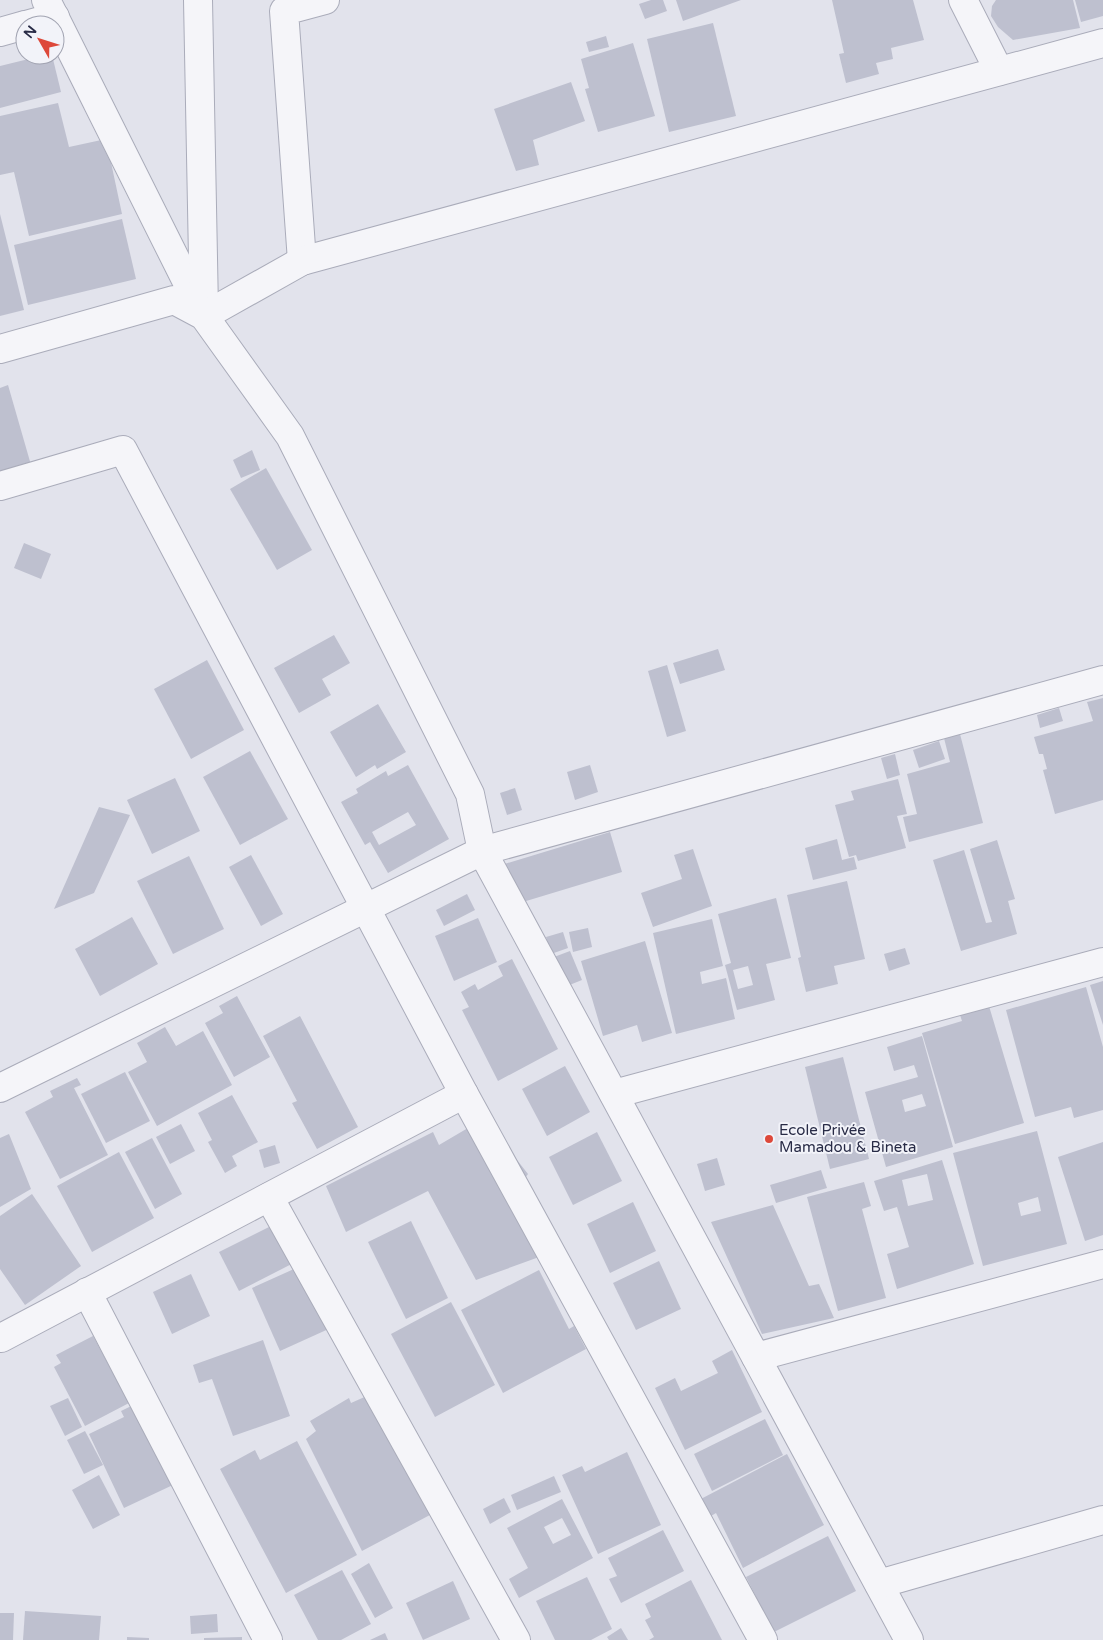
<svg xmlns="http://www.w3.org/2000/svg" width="1103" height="1640" viewBox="0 0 1103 1640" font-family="'Varela Round',sans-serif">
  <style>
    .building { fill: #bec0cf; fill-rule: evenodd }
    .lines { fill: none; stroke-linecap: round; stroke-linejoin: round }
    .minor-casing { stroke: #aaacba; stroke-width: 30 }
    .minor { stroke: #f5f5f9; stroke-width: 28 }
    .poi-dot { fill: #dd483a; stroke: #f2f3f9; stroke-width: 2 }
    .labels { text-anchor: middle; stroke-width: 4; stroke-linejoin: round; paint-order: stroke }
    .poi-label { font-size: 15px; fill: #282b46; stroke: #f2f3f9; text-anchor: start }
  </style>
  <rect width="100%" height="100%" fill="#e2e3ec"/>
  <g class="building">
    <path d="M 651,0 L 663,0 L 667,11 L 645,19 L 639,4 Z"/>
    <path d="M 676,0 L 741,0 L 683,21 Z"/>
    <path d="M 832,0 L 913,0 L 924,40 L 891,48 L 893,59 L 876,63 L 879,74 L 846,83 L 839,54 L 844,53 Z"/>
    <path d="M 996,0 L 1073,0 L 1080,28 L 1013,40 L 998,27 L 991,16 L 992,6 Z"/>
    <path d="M 1075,0 L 1103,0 L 1103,16 L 1081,22 Z"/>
    <path d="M 713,23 L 736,116 L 669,132 L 647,39 Z"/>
    <path d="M 606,36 L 609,47 L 589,52 L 586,42 Z"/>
    <path d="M 633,43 L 655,116 L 598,132 L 585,89 L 589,88 L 581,59 Z"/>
    <path d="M 45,55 L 52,55 L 61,92 L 0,108 L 0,66 Z"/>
    <path d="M 571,82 L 585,121 L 533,140 L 539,165 L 516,171 L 494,109 Z"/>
    <path d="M 58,103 L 69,147 L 106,139 L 122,214 L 29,236 L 14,172 L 0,175 L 0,116 Z"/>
    <path d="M 0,214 L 24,310 L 0,316 Z"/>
    <path d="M 122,219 L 136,279 L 28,305 L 14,245 Z"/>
    <path d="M 8,385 L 31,465 L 0,474 L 0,388 Z"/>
    <path d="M 252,450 L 260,470 L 241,478 L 233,460 Z"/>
    <path d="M 266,468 L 312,550 L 277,570 L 230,489 Z"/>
    <path d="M 24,543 L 51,554 L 41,579 L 14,568 Z"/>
    <path d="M 334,635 L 350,663 L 322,679 L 331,695 L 299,713 L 274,668 Z"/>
    <path d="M 718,649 L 725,670 L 680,684 L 673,663 Z"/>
    <path d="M 207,660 L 244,730 L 191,759 L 154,689 Z"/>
    <path d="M 667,665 L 686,731 L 667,737 L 648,671 Z"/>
    <path d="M 1103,698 L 1103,800 L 1055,814 L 1043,770 L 1047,769 L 1043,754 L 1039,754 L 1034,737 L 1093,721 L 1087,702 Z"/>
    <path d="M 378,704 L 406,752 L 377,769 L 375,765 L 356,777 L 330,732 Z"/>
    <path d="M 1059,708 L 1063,721 L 1040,728 L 1037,715 Z"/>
    <path d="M 960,734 L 983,823 L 909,842 L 903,817 L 917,814 L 907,774 L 950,762 L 944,738 Z"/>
    <path d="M 939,741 L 945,759 L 919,768 L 913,750 Z"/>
    <path d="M 250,751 L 288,819 L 240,845 L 203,777 Z"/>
    <path d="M 895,754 L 900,775 L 887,779 L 881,758 Z"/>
    <path d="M 408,765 L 449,839 L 388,873 L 370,842 L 365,845 L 341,802 L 358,793 L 356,789 L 386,771 L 388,776 ZM 408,812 L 416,825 L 379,845 L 372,832 Z"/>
    <path d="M 590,765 L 598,792 L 575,800 L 567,772 Z"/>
    <path d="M 175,778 L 200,831 L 152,854 L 127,800 Z"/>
    <path d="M 898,779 L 907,814 L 897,816 L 906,848 L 858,861 L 856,855 L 849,857 L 835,805 L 854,800 L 851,791 Z"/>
    <path d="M 515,788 L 522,810 L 507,815 L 500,793 Z"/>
    <path d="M 99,807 L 130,815 L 94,893 L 54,909 Z"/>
    <path d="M 610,832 L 622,872 L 513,905 L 501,865 Z"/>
    <path d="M 837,839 L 842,860 L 854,857 L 857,869 L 813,880 L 805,848 Z"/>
    <path d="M 997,840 L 1015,899 L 1008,901 L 1017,934 L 961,951 L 933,860 L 964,850 L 986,923 L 992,922 L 970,849 Z"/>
    <path d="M 693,849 L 712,906 L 653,927 L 641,893 L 682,879 L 674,855 Z"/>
    <path d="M 251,855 L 283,914 L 261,926 L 229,867 Z"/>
    <path d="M 189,856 L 224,929 L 173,954 L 137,881 Z"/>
    <path d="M 847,881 L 865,959 L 834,966 L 838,984 L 806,992 L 798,958 L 801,957 L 787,895 Z"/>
    <path d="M 467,894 L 475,910 L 444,926 L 436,910 Z"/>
    <path d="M 776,898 L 791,958 L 766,964 L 775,1000 L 737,1010 L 725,965 L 731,963 L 718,914 ZM 748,966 L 753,985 L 738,989 L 733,970 Z"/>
    <path d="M 132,917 L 158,964 L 100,996 L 75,949 Z"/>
    <path d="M 478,918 L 497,962 L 454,981 L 435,936 Z"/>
    <path d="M 712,919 L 723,966 L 700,972 L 702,984 L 726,978 L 735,1019 L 676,1034 L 653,933 Z"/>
    <path d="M 588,928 L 592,947 L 573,952 L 569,932 Z"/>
    <path d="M 563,932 L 568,948 L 551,954 L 546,937 Z"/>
    <path d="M 645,941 L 672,1033 L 642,1042 L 637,1025 L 603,1036 L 581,961 Z"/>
    <path d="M 905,948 L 910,964 L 889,971 L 884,954 Z"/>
    <path d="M 570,951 L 582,980 L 567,986 L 554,957 Z"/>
    <path d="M 512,959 L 558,1049 L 498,1081 L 462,1010 L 469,1007 L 461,992 L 475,984 L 478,990 L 503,976 L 498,966 Z"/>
    <path d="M 1103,981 L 1103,1025 L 1090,985 Z"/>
    <path d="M 1086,987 L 1103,1047 L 1103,1110 L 1074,1118 L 1071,1107 L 1035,1117 L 1006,1010 Z"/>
    <path d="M 237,996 L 270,1057 L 234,1077 L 205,1023 L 223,1013 L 219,1006 Z"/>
    <path d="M 989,1006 L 1024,1123 L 955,1144 L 922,1033 L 962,1021 L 960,1015 Z"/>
    <path d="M 300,1016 L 358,1127 L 317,1149 L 292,1103 L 297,1101 L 263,1036 Z"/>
    <path d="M 165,1027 L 176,1046 L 203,1031 L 232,1085 L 157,1126 L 128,1072 L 147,1062 L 137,1043 Z"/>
    <path d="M 922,1036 L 953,1147 L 886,1167 L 865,1092 L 918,1077 L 914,1065 L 894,1071 L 887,1047 ZM 922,1094 L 926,1106 L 905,1112 L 902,1100 Z"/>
    <path d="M 843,1057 L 869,1159 L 830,1169 L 805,1067 Z"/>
    <path d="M 565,1066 L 590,1112 L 547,1136 L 522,1089 Z"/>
    <path d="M 125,1072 L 150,1121 L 106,1143 L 81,1094 Z"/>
    <path d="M 77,1078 L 81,1085 L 74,1088 L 108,1155 L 60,1179 L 25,1112 L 53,1097 L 50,1091 Z"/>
    <path d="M 232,1095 L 258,1142 L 232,1156 L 237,1166 L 225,1173 L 208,1142 L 212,1140 L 198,1113 Z"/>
    <path d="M 181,1124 L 195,1151 L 170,1164 L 156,1137 Z"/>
    <path d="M 473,1125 L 510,1151 L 528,1174 L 520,1185 L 553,1252 L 476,1280 L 428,1191 L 346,1232 L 326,1186 L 433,1132 L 439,1145 Z"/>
    <path d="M 1037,1131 L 1067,1244 L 983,1266 L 953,1153 ZM 1038,1197 L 1041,1211 L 1021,1216 L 1018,1203 Z"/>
    <path d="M 597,1132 L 622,1181 L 573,1205 L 549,1157 Z"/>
    <path d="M 9,1134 L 31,1189 L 0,1207 L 0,1138 Z"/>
    <path d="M 152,1138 L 182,1194 L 155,1209 L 125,1152 Z"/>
    <path d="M 1103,1142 L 1103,1235 L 1085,1241 L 1058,1157 Z"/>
    <path d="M 275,1145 L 280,1163 L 264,1168 L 259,1150 Z"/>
    <path d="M 119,1152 L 154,1218 L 92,1252 L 57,1186 Z"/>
    <path d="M 717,1158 L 725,1185 L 705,1191 L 697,1164 Z"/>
    <path d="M 942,1160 L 974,1264 L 897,1289 L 887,1254 L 909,1247 L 897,1207 L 884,1211 L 874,1181 ZM 927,1174 L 933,1200 L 908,1206 L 902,1180 Z"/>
    <path d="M 821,1170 L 827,1188 L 776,1203 L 770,1185 Z"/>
    <path d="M 864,1182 L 871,1206 L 862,1209 L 886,1298 L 838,1311 L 807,1197 Z"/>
    <path d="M 32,1194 L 81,1266 L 25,1305 L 0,1269 L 0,1216 Z"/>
    <path d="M 633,1202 L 656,1251 L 610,1273 L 587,1224 Z"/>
    <path d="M 773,1205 L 809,1286 L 819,1284 L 834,1318 L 762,1334 L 711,1222 Z"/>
    <path d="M 295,1214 L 315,1252 L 239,1291 L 219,1252 Z"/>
    <path d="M 411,1221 L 448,1298 L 406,1319 L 368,1242 Z"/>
    <path d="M 316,1259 L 344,1322 L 280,1351 L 252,1288 Z"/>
    <path d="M 659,1261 L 681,1309 L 636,1330 L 613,1283 Z"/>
    <path d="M 539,1270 L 569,1329 L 574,1326 L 586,1349 L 503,1393 L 461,1310 Z"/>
    <path d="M 191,1274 L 210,1316 L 172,1334 L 153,1292 Z"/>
    <path d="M 451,1302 L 495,1385 L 435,1417 L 391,1334 Z"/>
    <path d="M 93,1336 L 129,1403 L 85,1426 L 54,1367 L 61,1363 L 56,1355 Z"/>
    <path d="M 263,1340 L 290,1416 L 233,1436 L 212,1379 L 199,1383 L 193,1365 Z"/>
    <path d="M 732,1350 L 762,1412 L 685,1450 L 655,1388 L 675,1378 L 681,1391 L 718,1373 L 712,1361 Z"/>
    <path d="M 378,1391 L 445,1507 L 362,1551 L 306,1439 L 316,1431 L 310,1421 L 349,1398 L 351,1403 Z"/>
    <path d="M 154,1395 L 192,1476 L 124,1508 L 89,1434 L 124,1417 L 121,1411 Z"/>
    <path d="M 68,1398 L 82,1427 L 65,1436 L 50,1406 Z"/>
    <path d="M 765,1419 L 783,1455 L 712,1491 L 694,1454 Z"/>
    <path d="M 85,1431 L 103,1465 L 84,1474 L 67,1440 Z"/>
    <path d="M 297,1441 L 357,1555 L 286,1593 L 220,1469 L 255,1450 L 260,1460 Z"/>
    <path d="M 627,1452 L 661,1525 L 598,1554 L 562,1475 L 582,1466 L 585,1472 Z"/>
    <path d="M 787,1454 L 824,1525 L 743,1568 L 716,1513 L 706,1519 L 697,1501 Z"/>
    <path d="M 99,1475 L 120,1515 L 93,1529 L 72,1490 Z"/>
    <path d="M 554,1476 L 561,1492 L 517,1510 L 511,1495 Z"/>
    <path d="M 504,1498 L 511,1512 L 490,1524 L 483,1509 Z"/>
    <path d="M 562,1499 L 593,1558 L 519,1598 L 509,1579 L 528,1568 L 507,1528 ZM 562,1518 L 571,1535 L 553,1544 L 544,1527 Z"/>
    <path d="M 663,1530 L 684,1571 L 621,1603 L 609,1579 L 617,1576 L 608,1558 Z"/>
    <path d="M 828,1536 L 856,1591 L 774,1632 L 746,1577 Z"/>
    <path d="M 369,1563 L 393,1608 L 375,1618 L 351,1574 Z"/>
    <path d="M 342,1570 L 371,1624 L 341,1640 L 318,1640 L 294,1595 Z"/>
    <path d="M 587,1577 L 612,1629 L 591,1640 L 555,1640 L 536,1601 Z"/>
    <path d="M 691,1580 L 722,1640 L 649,1640 L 654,1637 L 645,1620 L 651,1617 L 645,1604 Z"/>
    <path d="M 453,1581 L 470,1619 L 423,1640 L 406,1603 Z"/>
    <path d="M 25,1611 L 101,1616 L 99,1640 L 23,1640 Z"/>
    <path d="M 0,1613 L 14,1613 L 13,1640 L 0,1640 Z"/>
    <path d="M 217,1614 L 218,1632 L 191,1634 L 190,1616 Z"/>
    <path d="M 621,1628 L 628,1640 L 609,1640 L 607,1637 Z"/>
    <path d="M 385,1633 L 388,1640 L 370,1640 Z"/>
    <path d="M 127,1637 L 149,1638 L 149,1640 L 127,1640 Z"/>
    <path d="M 242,1637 L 242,1640 L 204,1640 L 204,1638 Z"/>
  </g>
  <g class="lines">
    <g class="minor-casing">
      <g id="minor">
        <path d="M 46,0 L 204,316"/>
        <path d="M 198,0 L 204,310"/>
        <path d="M 963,0 L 999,71"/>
        <path d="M 26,25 L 55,17"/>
        <path d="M 0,32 L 25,25"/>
        <path d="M 302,261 L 284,11 L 325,0"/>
        <path d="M 204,316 L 302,261 L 1103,43"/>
        <path d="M 0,349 L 174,300 L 204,316 L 290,436 L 470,794 L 482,851 L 909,1640"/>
        <path d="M 0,486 L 123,450 L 464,1094 L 763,1640"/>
        <path d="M 0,1088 L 482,851 L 1103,680"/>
        <path d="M 614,1094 L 1103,962"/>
        <path d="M 269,1197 L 516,1640"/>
        <path d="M 87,1292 L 268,1640"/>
        <path d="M 1,1338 L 464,1094"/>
        <path d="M 756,1357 L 1103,1264"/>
        <path d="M 879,1584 L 1103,1520"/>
      </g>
    </g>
    <use href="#minor" class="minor"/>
  </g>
  <circle class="poi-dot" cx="769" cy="1139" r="5"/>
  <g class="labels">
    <g class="poi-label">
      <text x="779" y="1135">Ecole Privée<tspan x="779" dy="17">Mamadou &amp; Bineta</tspan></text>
    </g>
  </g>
  <g transform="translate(40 40) rotate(309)"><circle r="24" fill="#f2f3f9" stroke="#a1a3b1"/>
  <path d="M0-4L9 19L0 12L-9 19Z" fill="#dd483a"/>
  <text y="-8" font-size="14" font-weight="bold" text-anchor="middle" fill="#282b46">N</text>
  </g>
</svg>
